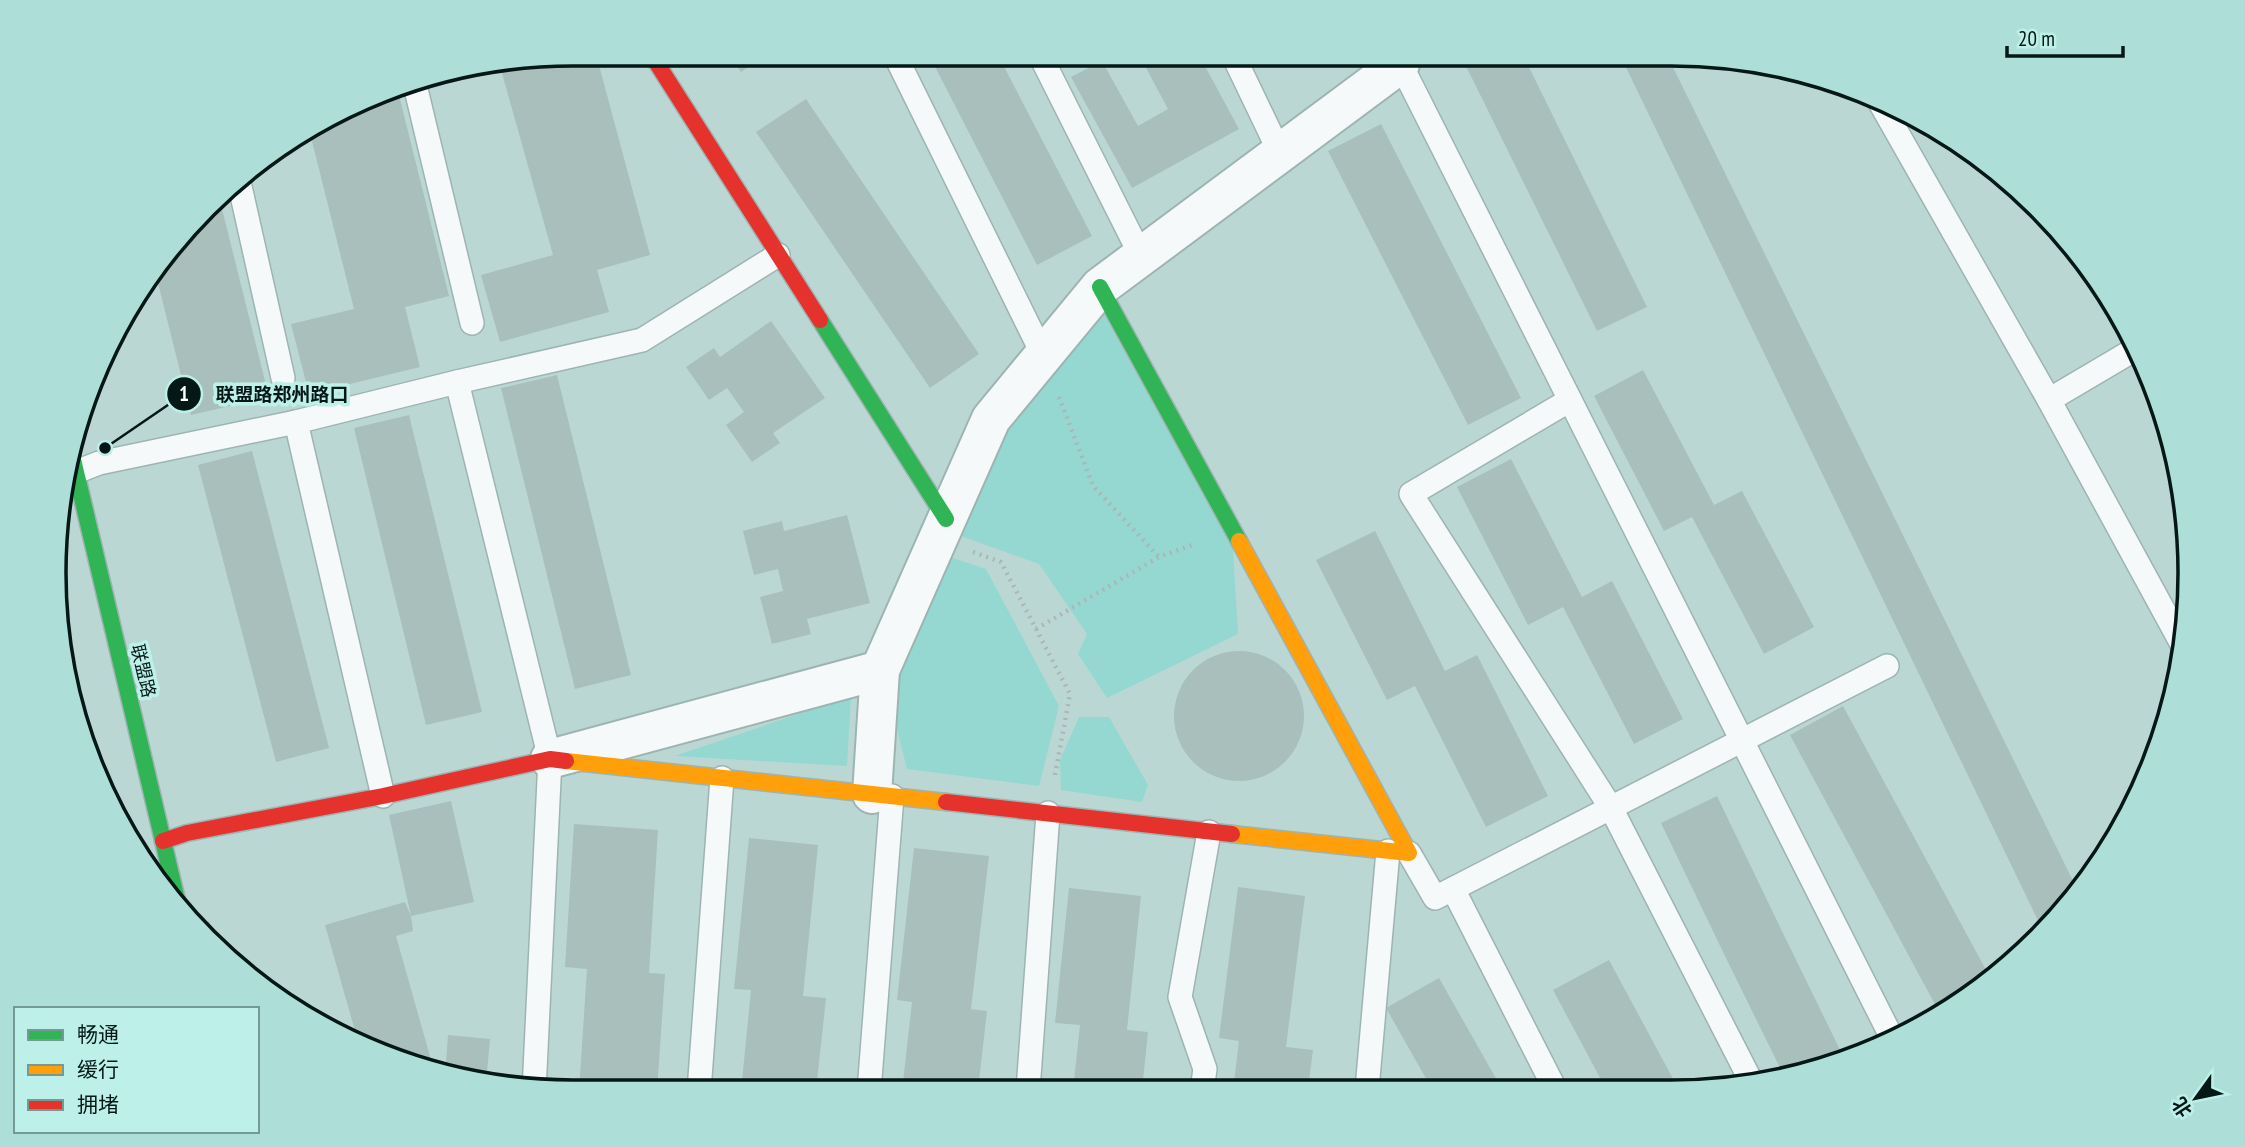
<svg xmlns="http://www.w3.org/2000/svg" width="2245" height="1147" viewBox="0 0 2245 1147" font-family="'PT Sans Narrow','Noto Sans SC',sans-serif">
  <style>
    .green { fill: #94d8d1 }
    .building { fill: #a9bfbc }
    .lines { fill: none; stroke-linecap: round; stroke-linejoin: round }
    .lane-casing { stroke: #9eb4b2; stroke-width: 26 }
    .street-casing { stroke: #9eb4b2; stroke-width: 42 }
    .fast-casing { stroke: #9eb4b2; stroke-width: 19 }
    .slow-casing { stroke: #9eb4b2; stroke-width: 19 }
    .jam-casing { stroke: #9eb4b2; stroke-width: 19 }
    .path { stroke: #acb6b4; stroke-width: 4.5; stroke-dasharray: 2 5; stroke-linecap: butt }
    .lane { stroke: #f5f9f9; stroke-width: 23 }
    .street { stroke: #f5f9f9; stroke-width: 38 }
    .fast { stroke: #30b455; stroke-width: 16 }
    .slow { stroke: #ff9f0a; stroke-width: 16 }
    .jam { stroke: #e5322d; stroke-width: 16 }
    .labels { text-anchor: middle; stroke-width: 7; stroke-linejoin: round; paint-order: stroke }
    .street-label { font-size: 18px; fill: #051816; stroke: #bcf0e9 }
    .rim { fill: none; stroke: #051816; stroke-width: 3.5 }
    .leader { fill: none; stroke: #051816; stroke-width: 2.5 }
    .callout-dot { fill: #051816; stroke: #bcf0e9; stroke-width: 2.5 }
    .mark-label { font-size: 21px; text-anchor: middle; font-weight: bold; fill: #fff }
    .callout-label { font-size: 19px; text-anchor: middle; font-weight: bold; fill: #051816; stroke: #bcf0e9; stroke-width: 7; stroke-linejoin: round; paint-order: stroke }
  </style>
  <rect width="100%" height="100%" fill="#bbd7d4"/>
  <g class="green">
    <path d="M 1103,313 L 1233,549 L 1238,634 L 1107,698 L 1078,654 L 1087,634 L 1039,564 L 958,535 L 1006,427 Z"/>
    <path d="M 947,556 L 986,569 L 1059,706 L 1039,786 L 907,769 L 892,709 L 900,669 Z"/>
    <path d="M 851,696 L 847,766 L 675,756 Z"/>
    <path d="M 1079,717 L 1109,717 L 1148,785 L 1142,802 L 1061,790 L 1060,760 Z"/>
  </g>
  <g class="building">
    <path d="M 574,54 L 596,54 L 650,255 L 597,270 L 609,312 L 500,342 L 481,275 L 553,255 L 500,66 Z"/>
    <path d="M 729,54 L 767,54 L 741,72 Z"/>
    <path d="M 912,55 L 998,55 L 1092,236 L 1037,265 L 930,57 L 916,64 Z"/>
    <path d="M 1161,55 L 1199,55 L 1239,129 L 1132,188 L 1071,77 L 1102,61 L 1138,126 L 1168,109 L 1144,64 Z"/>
    <path d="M 1523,55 L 1647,307 L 1597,331 L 1461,56 Z"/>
    <path d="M 1620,55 L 1667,55 L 2078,891 L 2062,916 L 2044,933 Z"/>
    <path d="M 397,87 L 449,296 L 405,307 L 420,367 L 309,394 L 291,324 L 354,309 L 310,133 Z"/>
    <path d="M 806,99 L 979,354 L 930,388 L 756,132 Z"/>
    <path d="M 1381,124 L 1521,398 L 1468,425 L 1328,151 Z"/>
    <path d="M 220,201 L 269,397 L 191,415 L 155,271 Z"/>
    <path d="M 771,321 L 825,398 L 773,433 L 780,443 L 752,462 L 726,425 L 744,412 L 727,388 L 709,400 L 686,367 L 714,348 L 720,357 Z"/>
    <path d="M 1643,370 L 1714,505 L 1742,491 L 1814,627 L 1764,654 L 1692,517 L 1664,531 L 1594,396 Z"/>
    <path d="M 557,375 L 631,675 L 575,689 L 501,388 Z"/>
    <path d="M 409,415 L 482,712 L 426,725 L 354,428 Z"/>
    <path d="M 252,451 L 329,748 L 276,762 L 198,465 Z"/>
    <path d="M 1511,459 L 1582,597 L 1612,581 L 1683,719 L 1634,744 L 1563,607 L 1528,625 L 1457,487 Z"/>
    <path d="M 847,515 L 870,603 L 807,619 L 811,634 L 772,644 L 760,597 L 783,591 L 778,569 L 754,575 L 743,531 L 782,521 L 784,531 Z"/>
    <path d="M 1375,531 L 1445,671 L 1477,655 L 1548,796 L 1486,827 L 1415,686 L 1387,700 L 1316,560 Z"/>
    <circle cx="1239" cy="716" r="65"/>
    <path d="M 1843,706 L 1992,981 L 1921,1024 L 1919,1020 L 1938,1010 L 1790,735 Z"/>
    <path d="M 1717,796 L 1780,927 L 1845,1060 L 1784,1076 L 1724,954 L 1661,823 Z"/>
    <path d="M 451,801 L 474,902 L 411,916 L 413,931 L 396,936 L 435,1074 L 359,1045 L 325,925 L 405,902 L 411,916 L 389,815 Z"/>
    <path d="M 574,824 L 658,830 L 649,973 L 665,974 L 657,1091 L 579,1092 L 587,969 L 565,967 Z"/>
    <path d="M 749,838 L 818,845 L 803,996 L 826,998 L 816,1091 L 741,1091 L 751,990 L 734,989 Z"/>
    <path d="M 914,848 L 989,856 L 971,1009 L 987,1011 L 978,1090 L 902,1091 L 912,1002 L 897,1000 Z"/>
    <path d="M 1238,887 L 1305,896 L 1286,1047 L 1313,1050 L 1308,1089 L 1233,1090 L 1239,1041 L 1219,1038 Z"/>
    <path d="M 1069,888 L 1141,896 L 1127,1030 L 1148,1032 L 1142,1090 L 1073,1090 L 1080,1025 L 1055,1023 Z"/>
    <path d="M 1609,960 L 1678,1088 L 1606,1089 L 1553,990 Z"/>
    <path d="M 1439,978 L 1502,1089 L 1432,1089 L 1386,1008 Z"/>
    <path d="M 448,1035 L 490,1039 L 486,1083 L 445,1076 Z"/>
  </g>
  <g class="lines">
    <g class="lane-casing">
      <g id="lane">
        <path d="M 895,55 L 1043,355"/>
        <path d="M 1040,55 L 1141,256"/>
        <path d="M 1233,55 L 1280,153"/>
        <path d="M 1396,55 L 1893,1040"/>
        <path d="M 414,81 L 472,323"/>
        <path d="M 1878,99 L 2049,400 L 2183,646"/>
        <path d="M 239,182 L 283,378"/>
        <path d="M 457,382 L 550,759 L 534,1091"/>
        <path d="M 1570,400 L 1411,494 L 1611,808 L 1753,1085"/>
        <path d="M 2049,400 L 2137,348"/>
        <path d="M 296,422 L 383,796"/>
        <path d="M 76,472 L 99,463 L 296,422 L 457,382 L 642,340 L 778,255"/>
        <path d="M 1409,853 L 1435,898 L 1887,666"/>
        <path d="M 1453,889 L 1555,1089"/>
        <path d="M 1367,1089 L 1388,851"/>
        <path d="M 1028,1090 L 1048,813"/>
        <path d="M 1202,1090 L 1205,1069 L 1180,997 L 1209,832"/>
        <path d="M 699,1091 L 722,778"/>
        <path d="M 869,1091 L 892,796"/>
      </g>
    </g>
    <g class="street-casing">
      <g id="street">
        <path d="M 550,759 L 880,670"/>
        <path d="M 872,794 L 880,670 L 991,419 L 1100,287 L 1400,64"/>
      </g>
    </g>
    <g class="fast-casing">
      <g id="fast">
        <path d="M 1100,287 L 1239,541"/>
        <path d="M 820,320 L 946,519"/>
        <path d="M 71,451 L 177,900"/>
      </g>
    </g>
    <g class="slow-casing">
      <g id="slow">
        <path d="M 566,761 L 946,802"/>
        <path d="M 1232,834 L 1409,853 L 1239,541"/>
      </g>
    </g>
    <g class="jam-casing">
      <g id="jam">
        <path d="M 651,54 L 820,320"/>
        <path d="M 946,802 L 1232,834"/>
        <path d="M 163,841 L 187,833 L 383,796 L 550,759 L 566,761"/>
      </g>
    </g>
    <g class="path">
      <path d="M 1059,397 L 1093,486 L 1159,557"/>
      <path d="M 85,405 L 88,416"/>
      <path d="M 973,552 L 1001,562 L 1070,694 L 1055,775"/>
      <path d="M 1036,629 L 1159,557 L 1195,544"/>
      <path d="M 207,922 L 213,945"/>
    </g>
    <use href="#lane" class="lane"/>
    <use href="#street" class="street"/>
    <use href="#fast" class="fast"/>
    <use href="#slow" class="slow"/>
    <use href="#jam" class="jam"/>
  </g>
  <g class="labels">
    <g class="street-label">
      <text transform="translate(143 671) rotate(77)" y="6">联盟路</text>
    </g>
  </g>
  <path d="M0 0H2245V1147H0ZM573 66H1671A507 507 0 0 1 2178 573V573A507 507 0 0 1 1671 1080H573A507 507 0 0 1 66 573V573A507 507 0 0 1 573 66Z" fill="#addfd8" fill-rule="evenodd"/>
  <path class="rim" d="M573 66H1671A507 507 0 0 1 2178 573V573A507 507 0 0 1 1671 1080H573A507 507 0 0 1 66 573V573A507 507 0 0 1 573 66Z"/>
  <path class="leader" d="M105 448L184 394"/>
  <g class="callout-dot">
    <circle cx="105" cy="448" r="7"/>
    <circle cx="184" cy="394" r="18"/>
  </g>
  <g class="mark-label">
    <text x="184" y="401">1</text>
  </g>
  <g class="callout-label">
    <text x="282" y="401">联盟路郑州路口</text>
  </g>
  <rect x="14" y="1007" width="245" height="126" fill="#bcf0e9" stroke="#739a95" stroke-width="2"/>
  <rect x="28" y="1030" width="35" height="10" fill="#30b455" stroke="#739a95" stroke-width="2"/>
  <text x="77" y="1042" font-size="21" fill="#051816">畅通</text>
  <rect x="28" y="1065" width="35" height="10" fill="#ff9f0a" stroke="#739a95" stroke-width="2"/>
  <text x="77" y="1077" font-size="21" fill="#051816">缓行</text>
  <rect x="28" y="1100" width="35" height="10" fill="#e5322d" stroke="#739a95" stroke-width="2"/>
  <text x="77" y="1112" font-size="21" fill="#051816">拥堵</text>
  <g transform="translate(2196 1098) rotate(237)" stroke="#bcf0e9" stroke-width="5" paint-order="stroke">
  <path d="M0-5L12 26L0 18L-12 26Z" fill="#051816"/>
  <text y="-10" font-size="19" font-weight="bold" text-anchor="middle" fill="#051816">北</text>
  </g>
  <path d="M2007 46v10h116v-10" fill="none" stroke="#051816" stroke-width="3.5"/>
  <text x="2018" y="46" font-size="21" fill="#051816" stroke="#bcf0e9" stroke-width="5" paint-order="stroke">20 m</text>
</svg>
